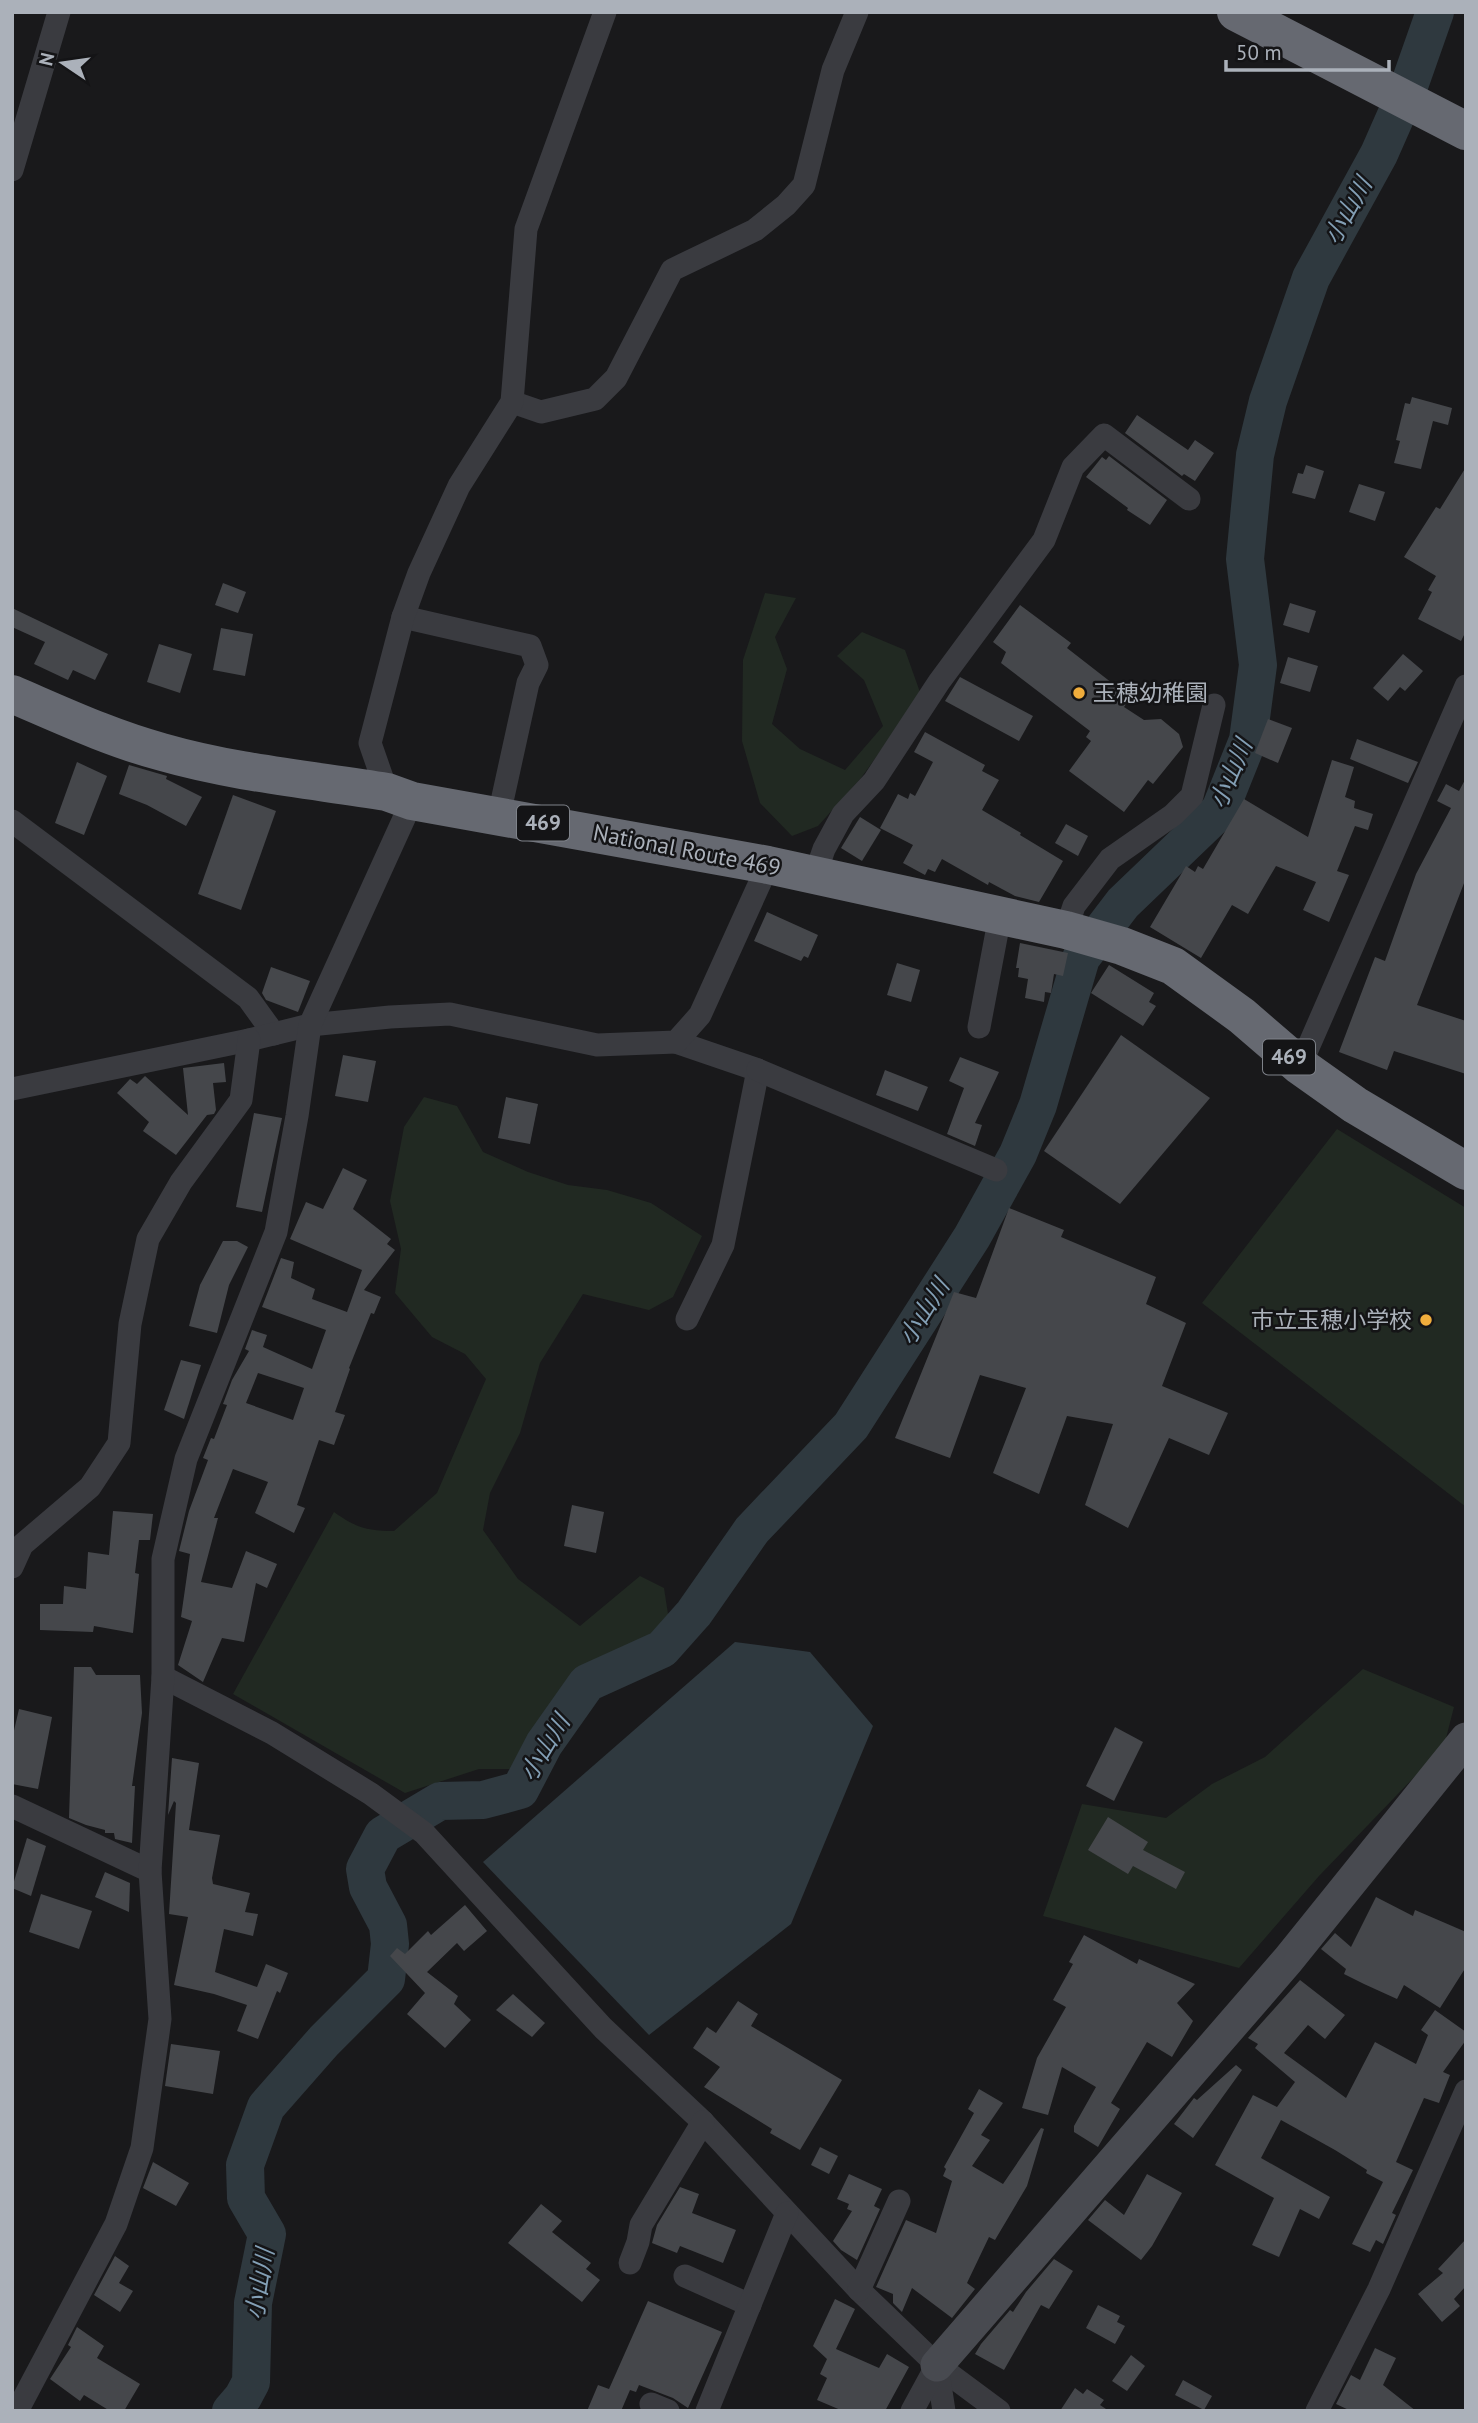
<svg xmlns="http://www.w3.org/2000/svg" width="1478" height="2423" viewBox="0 0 1478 2423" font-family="'PT Sans','Noto Sans JP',sans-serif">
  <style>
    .green { fill: #212922 }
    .water { fill: #2f393f }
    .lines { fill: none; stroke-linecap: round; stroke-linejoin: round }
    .river { stroke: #2f393f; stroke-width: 38 }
    .building { fill: #45474b; fill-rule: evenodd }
    .street { stroke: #3a3b40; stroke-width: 23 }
    .secondary { stroke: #484a50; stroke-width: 33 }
    .highway { stroke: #666971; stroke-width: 38 }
    .poi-dot { fill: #f0ad3c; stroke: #141416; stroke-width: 2.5 }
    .labels { text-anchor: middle; stroke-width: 5; stroke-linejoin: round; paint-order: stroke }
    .shield { fill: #141416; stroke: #7e8289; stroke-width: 2 }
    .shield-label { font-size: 21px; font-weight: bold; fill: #abb1ba }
    .poi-label { font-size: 23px; fill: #abb1ba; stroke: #141416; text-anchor: start }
    .street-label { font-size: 23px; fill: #abb1ba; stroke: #141416 }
    .water-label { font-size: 24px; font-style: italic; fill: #839fb5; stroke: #141416 }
  </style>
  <rect width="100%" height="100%" fill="#19191b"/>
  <g class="green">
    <path d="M 765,593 L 796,598 L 775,637 L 787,669 L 772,724 L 800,749 L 845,770 L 883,726 L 864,680 L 837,656 L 862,632 L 905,650 L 921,695 L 861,778 L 818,826 L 792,836 L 760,803 L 742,741 L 743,660 Z"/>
    <path d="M 424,1097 L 457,1106 L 483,1152 L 528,1172 L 568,1185 L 607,1190 L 651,1203 L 702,1236 L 673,1297 L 649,1310 L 583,1294 L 540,1363 L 520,1433 L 490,1493 L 483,1530 L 518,1579 L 580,1626 L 640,1576 L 664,1588 L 670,1627 L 573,1687 L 532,1769 L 479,1769 L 405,1793 L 233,1694 L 334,1512 C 356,1528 368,1531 394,1531 L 437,1493 L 486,1379 L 465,1354 L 432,1337 L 395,1293 L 401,1249 L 390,1201 L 404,1127 Z"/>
    <path d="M 1337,1129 L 1466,1208 L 1466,1507 L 1202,1303 Z"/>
    <path d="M 1363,1669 L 1454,1707 L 1444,1746 L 1319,1876 L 1239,1968 L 1043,1916 L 1082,1804 L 1166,1818 L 1212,1784 L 1265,1757 Z"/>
  </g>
  <path class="water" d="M 735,1642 L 810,1652 L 873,1726 L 791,1924 L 649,2035 L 483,1862 Z"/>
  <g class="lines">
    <path class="river" d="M 231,2411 L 243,2397 L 251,2382 L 253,2303 L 267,2234 L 246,2198 L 245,2165 L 266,2107 L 324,2041 L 386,1979 L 390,1944 L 388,1925 L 368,1887 L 365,1869 L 383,1835 L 440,1801 L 483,1800 L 520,1790 L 544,1744 L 587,1683 L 662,1649 L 694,1613 L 752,1530 L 851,1426 L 972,1237 L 1018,1154 L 1038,1105 L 1081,958 L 1123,903 L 1220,810 L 1248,740 L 1258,665 L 1245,559 L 1255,455 L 1268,401 L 1311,278 L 1379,154 L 1409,86 L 1435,12"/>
  </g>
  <g class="building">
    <path d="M 1412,397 L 1452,408 L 1448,425 L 1433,421 L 1421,469 L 1394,463 L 1400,441 L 1396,440 L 1405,403 L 1410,404 Z"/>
    <path d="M 1137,415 L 1188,450 L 1195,440 L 1214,453 L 1195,481 L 1184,474 L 1182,476 L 1125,433 Z"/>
    <path d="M 1109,456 L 1167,500 L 1150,525 L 1127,510 L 1128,508 L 1086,477 L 1102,457 L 1106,460 Z"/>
    <path d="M 1306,465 L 1324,471 L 1315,499 L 1292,493 L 1298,473 L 1303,474 Z"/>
    <path d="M 1466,467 L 1466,631 L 1461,641 L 1418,619 L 1432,592 L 1428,590 L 1436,576 L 1404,557 L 1436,507 L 1440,509 Z"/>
    <path d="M 1359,484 L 1385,492 L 1375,521 L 1349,512 Z"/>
    <path d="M 223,583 L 246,592 L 238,613 L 215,605 Z"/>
    <path d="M 1290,603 L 1316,611 L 1309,633 L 1283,625 Z"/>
    <path d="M 1020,605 L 1071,643 L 1067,648 L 1121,690 L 1120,695 L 1129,700 L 1124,707 L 1144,720 L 1161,719 L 1179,734 L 1183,747 L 1153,784 L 1148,780 L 1124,812 L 1069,771 L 1091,741 L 1086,737 L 1090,731 L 1001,663 L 1006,652 L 993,642 Z"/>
    <path d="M 12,608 L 108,654 L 95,680 L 73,670 L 68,680 L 34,664 L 45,642 L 12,627 Z"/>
    <path d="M 221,628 L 253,634 L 245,676 L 213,670 Z"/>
    <path d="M 159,644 L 192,654 L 180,693 L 147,682 Z"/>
    <path d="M 1403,654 L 1423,671 L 1405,691 L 1400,687 L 1388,701 L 1373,688 Z"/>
    <path d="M 1288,657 L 1318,666 L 1310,692 L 1280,683 Z"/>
    <path d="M 960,677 L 1033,716 L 1019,741 L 945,701 Z"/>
    <path d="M 1268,719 L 1292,728 L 1278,763 L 1255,753 Z"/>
    <path d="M 925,732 L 985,765 L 982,771 L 999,780 L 982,810 L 1021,833 L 1020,835 L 1063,861 L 1039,902 L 1015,896 L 989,882 L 988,885 L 942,859 L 935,872 L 928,869 L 925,875 L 903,863 L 913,845 L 880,828 L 898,794 L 908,799 L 910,793 L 915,796 L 933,762 L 914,752 Z"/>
    <path d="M 1357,739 L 1418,762 L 1408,783 L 1350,759 Z"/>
    <path d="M 1332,760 L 1354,767 L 1345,797 L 1355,801 L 1354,808 L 1373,814 L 1368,830 L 1355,826 L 1337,871 L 1349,875 L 1329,922 L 1303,910 L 1316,882 L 1276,866 L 1248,914 L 1232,905 L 1201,958 L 1150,927 L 1186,866 L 1195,872 L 1198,866 L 1203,869 L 1244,799 L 1308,837 Z"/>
    <path d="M 77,762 L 107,776 L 84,835 L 55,823 Z"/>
    <path d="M 129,765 L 167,776 L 166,779 L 202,797 L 186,826 L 147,805 L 119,794 Z"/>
    <path d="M 1466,778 L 1466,878 L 1417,1005 L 1466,1021 L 1466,1074 L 1394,1051 L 1387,1070 L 1339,1052 L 1375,957 L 1385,961 L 1416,874 L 1451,808 L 1437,801 L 1446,784 L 1459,791 Z"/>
    <path d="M 233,795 L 276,811 L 241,910 L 198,894 Z"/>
    <path d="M 860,817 L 881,830 L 862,861 L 841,848 Z"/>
    <path d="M 1066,824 L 1088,836 L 1078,856 L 1055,843 Z"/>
    <path d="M 767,912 L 818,935 L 808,958 L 804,956 L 801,961 L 754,941 Z"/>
    <path d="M 1020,943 L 1068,953 L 1063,976 L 1054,974 L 1051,993 L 1045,992 L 1044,1002 L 1025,998 L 1028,979 L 1018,977 L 1019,968 L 1016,968 Z"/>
    <path d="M 897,963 L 920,970 L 911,1002 L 887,995 Z"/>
    <path d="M 1109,965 L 1154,993 L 1149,1002 L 1156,1006 L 1143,1026 L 1091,993 Z"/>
    <path d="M 271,967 L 310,981 L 298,1012 L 266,1000 L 262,993 Z"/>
    <path d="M 1121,1035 L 1210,1098 L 1120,1204 L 1044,1151 Z"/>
    <path d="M 343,1055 L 376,1061 L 368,1102 L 335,1096 Z"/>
    <path d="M 960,1057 L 999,1072 L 975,1123 L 982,1125 L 975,1146 L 947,1134 L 964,1088 L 949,1081 Z"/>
    <path d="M 224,1063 L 226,1082 L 213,1083 L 216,1110 L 214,1114 L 207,1115 L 176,1155 L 143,1131 L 149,1122 L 117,1093 L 130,1079 L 137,1084 L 145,1076 L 188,1115 L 183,1068 Z"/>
    <path d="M 885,1070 L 928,1087 L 918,1111 L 876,1095 Z"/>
    <path d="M 506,1097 L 538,1104 L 530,1144 L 498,1138 Z"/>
    <path d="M 254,1113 L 282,1118 L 262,1212 L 236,1207 Z"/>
    <path d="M 343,1168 L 367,1180 L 353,1209 L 391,1239 L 387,1244 L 395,1250 L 364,1290 L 381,1297 L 374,1314 L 371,1313 L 349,1368 L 350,1369 L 335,1412 L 345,1415 L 334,1445 L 319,1440 L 297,1505 L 305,1508 L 294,1533 L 255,1513 L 268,1482 L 233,1469 L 214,1518 L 218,1518 L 201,1582 L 232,1588 L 246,1551 L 277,1564 L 267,1588 L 256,1583 L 244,1642 L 222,1638 L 203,1682 L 178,1665 L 192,1621 L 181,1617 L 190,1554 L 179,1551 L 189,1511 L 208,1460 L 203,1458 L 211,1438 L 214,1439 L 227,1405 L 223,1404 L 232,1380 L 249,1351 L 245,1349 L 252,1330 L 267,1335 L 263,1347 L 312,1369 L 326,1330 L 262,1307 L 281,1258 L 294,1262 L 291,1278 L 315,1289 L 312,1299 L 347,1312 L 362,1270 L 290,1239 L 306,1202 L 323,1209 ZM 258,1373 L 304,1388 L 293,1420 L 246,1403 Z"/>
    <path d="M 1009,1208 L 1064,1230 L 1061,1237 L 1156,1277 L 1146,1304 L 1186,1323 L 1162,1386 L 1228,1413 L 1209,1455 L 1169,1438 L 1128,1528 L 1085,1505 L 1113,1424 L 1067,1416 L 1039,1494 L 993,1473 L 1026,1388 L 980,1375 L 950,1458 L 895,1438 L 954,1292 L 976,1298 Z"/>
    <path d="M 223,1241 L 237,1241 L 248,1247 L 229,1285 L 217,1333 L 189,1326 L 200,1285 Z"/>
    <path d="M 181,1360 L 201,1365 L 184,1419 L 164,1410 Z"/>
    <path d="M 572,1505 L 604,1512 L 596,1553 L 564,1546 Z"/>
    <path d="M 113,1511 L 153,1514 L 150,1540 L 139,1540 L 135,1573 L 139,1574 L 133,1633 L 94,1626 L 93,1632 L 40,1630 L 40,1604 L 63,1604 L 64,1586 L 86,1589 L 88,1552 L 109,1555 Z"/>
    <path d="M 74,1667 L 91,1667 L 96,1675 L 140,1675 L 142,1713 L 132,1786 L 135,1786 L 132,1843 L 115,1839 L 114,1833 L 105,1833 L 105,1830 L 86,1825 L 69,1818 Z"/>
    <path d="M 19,1709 L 52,1717 L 38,1789 L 12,1784 L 12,1739 Z"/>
    <path d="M 1115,1727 L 1143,1742 L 1114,1801 L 1086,1786 Z"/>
    <path d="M 172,1758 L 199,1763 L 189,1830 L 220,1835 L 212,1878 L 213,1884 L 250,1893 L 245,1912 L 258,1914 L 253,1936 L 224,1929 L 215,1972 L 257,1987 L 266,1964 L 288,1973 L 280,1993 L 277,1991 L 258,2039 L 237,2031 L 247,2005 L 214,1994 L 174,1985 L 188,1917 L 169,1914 L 176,1803 L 174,1801 L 168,1815 Z"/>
    <path d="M 1108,1817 L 1148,1842 L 1143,1850 L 1185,1872 L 1176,1889 L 1133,1866 L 1128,1874 L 1088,1850 Z"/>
    <path d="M 27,1838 L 46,1846 L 31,1896 L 12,1888 Z"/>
    <path d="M 105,1872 L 130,1883 L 129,1912 L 95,1897 Z"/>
    <path d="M 41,1894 L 92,1911 L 79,1949 L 29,1932 Z"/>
    <path d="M 1376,1897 L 1413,1916 L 1415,1910 L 1466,1932 L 1466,1967 L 1440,2008 L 1404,1985 L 1397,1999 L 1364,1984 L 1344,1974 L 1346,1969 L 1321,1949 L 1335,1933 L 1351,1947 Z"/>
    <path d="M 465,1905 L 487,1931 L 464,1951 L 457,1943 L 427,1972 L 458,1996 L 454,2004 L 471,2020 L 445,2048 L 407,2014 L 425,1993 L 390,1956 L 397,1948 L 405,1954 L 428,1931 L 431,1935 Z"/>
    <path d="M 1084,1935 L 1137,1964 L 1139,1959 L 1195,1984 L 1177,2003 L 1193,2021 L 1172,2057 L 1147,2042 L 1111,2103 L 1120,2109 L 1098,2147 L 1074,2132 L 1074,2126 L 1096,2087 L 1062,2067 L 1048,2115 L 1022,2108 L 1037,2058 L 1066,2007 L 1053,2000 L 1073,1964 L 1069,1962 Z"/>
    <path d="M 1300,1980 L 1345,2015 L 1325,2039 L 1308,2025 L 1284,2053 L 1346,2098 L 1375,2042 L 1416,2064 L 1428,2035 L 1421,2030 L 1435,2010 L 1466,2032 L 1466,2040 L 1443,2072 L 1450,2075 L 1439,2103 L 1424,2098 L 1396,2162 L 1413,2170 L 1392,2213 L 1396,2215 L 1383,2244 L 1376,2240 L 1370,2252 L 1352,2244 L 1383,2182 L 1366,2173 L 1367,2170 L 1335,2150 L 1281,2120 L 1261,2158 L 1330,2197 L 1319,2219 L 1300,2209 L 1279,2257 L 1252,2245 L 1274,2198 L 1215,2165 L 1253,2095 L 1277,2107 L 1295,2082 L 1255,2048 L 1258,2044 L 1248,2038 Z"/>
    <path d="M 513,1994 L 545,2023 L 532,2037 L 496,2010 Z"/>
    <path d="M 738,2001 L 758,2014 L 751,2026 L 842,2080 L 800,2150 L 770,2133 L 772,2129 L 704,2087 L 720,2067 L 693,2048 L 707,2027 L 716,2033 Z"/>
    <path d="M 171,2044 L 220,2051 L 213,2094 L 165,2086 Z"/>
    <path d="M 1236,2065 L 1242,2070 L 1193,2138 L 1174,2124 L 1194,2098 L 1197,2100 Z"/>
    <path d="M 979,2089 L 1003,2103 L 981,2135 L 990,2140 L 972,2166 L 1003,2184 L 1041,2128 L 1044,2129 L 1027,2186 L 995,2240 L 989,2237 L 967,2283 L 975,2289 L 952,2318 L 912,2288 L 902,2312 L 893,2303 L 893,2294 L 876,2287 L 906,2220 L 936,2233 L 952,2181 L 943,2176 L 946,2169 L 944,2167 L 974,2113 L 968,2109 Z"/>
    <path d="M 820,2147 L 838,2156 L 829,2174 L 811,2165 Z"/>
    <path d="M 153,2162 L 189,2183 L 176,2206 L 143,2188 Z"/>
    <path d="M 849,2174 L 882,2189 L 874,2206 L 880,2209 L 857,2260 L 841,2250 L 833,2241 L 852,2211 L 847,2209 L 849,2204 L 837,2199 Z"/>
    <path d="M 1147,2174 L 1182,2193 L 1152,2246 L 1141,2260 L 1088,2220 L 1105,2200 L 1124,2215 Z"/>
    <path d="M 680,2187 L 699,2194 L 692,2213 L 736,2230 L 723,2263 L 680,2246 L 677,2253 L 652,2243 L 657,2225 Z"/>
    <path d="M 541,2204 L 562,2221 L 552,2232 L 591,2263 L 586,2269 L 600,2280 L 582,2302 L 508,2243 Z"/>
    <path d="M 1466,2239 L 1466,2286 L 1454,2299 L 1460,2306 L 1442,2322 L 1418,2294 L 1443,2273 L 1438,2269 Z"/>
    <path d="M 115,2256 L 129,2266 L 119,2283 L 133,2291 L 120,2312 L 94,2295 Z"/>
    <path d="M 1054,2259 L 1073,2271 L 1049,2309 L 1041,2305 L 1004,2370 L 975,2354 L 981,2344 L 1010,2310 L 1013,2312 L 1026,2292 Z"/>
    <path d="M 835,2299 L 855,2309 L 836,2349 L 879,2368 L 887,2354 L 909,2367 L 885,2411 L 843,2411 L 817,2400 L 827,2378 L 820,2374 L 827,2359 L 813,2346 Z"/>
    <path d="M 648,2301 L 722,2332 L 688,2408 L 673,2398 L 639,2385 L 636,2392 L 630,2390 L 621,2411 L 587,2411 L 598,2385 L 609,2389 Z"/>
    <path d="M 1098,2305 L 1120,2316 L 1117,2322 L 1125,2326 L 1115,2344 L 1086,2328 Z"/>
    <path d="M 77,2327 L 104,2346 L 97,2358 L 140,2384 L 124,2411 L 110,2411 L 84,2395 L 80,2401 L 50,2379 L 71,2347 L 68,2345 Z"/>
    <path d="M 1375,2348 L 1396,2358 L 1383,2385 L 1416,2411 L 1351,2411 L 1336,2404 L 1351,2375 L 1360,2380 Z"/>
    <path d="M 1131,2355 L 1145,2366 L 1127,2391 L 1112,2381 Z"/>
    <path d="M 1183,2380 L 1212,2396 L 1204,2410 L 1175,2395 Z"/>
    <path d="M 1075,2388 L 1083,2394 L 1087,2389 L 1104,2400 L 1100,2405 L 1109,2411 L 1060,2411 Z"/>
  </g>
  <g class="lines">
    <g class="street">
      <path d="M 12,170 L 59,12"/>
      <path d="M 512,402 L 541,412 L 595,399 L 616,378 L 672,270 L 755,230 L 786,205 L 804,185 L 833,70 L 857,12"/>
      <path d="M 403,617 L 530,646 L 537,665 L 528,683 L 499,815"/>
      <path d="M 387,792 L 370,743 L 403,617 L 419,573 L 459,486 L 512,402 L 526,229 L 605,12"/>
      <path d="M 12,821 L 248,998 L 274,1034"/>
      <path d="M 815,875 L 824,849 L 843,814 L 874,781 L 939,682 L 1044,540 L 1073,467 L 1104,435 L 1189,499"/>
      <path d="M 1066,930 L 1074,906 L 1110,859 L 1173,815 L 1192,796 L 1214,705"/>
      <path d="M 979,1027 L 1000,916"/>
      <path d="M 676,1042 L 758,1070 L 723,1245 L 687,1319"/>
      <path d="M 1300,1066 L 1466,686"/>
      <path d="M 758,1070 L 996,1170"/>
      <path d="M 12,1089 L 249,1040 L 310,1025 L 390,1017 L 450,1014 L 597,1045 L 676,1042 L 700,1015 L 768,865"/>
      <path d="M 12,1567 L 22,1545 L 90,1487 L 119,1443 L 130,1324 L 148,1239 L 181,1182 L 241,1100 L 249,1040"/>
      <path d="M 163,1677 L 272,1733 L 371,1794 L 424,1833 L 603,2028 L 703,2122 L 859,2290 L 937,2365 L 999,2411"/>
      <path d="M 12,1806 L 150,1871"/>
      <path d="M 630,2263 L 638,2242 L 641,2225 L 703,2122"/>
      <path d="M 685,2276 L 750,2305"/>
      <path d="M 859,2290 L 899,2201"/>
      <path d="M 937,2365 L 944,2411"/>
      <path d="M 651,2404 L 668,2411"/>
      <path d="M 17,2411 L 116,2224 L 142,2148 L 160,2019 L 150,1871 L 163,1677 L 163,1559 L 186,1459 L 276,1232 L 297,1116 L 310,1025 L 412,801"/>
      <path d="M 707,2411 L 787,2213"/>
      <path d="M 912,2411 L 937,2365"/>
      <path d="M 1317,2411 L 1379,2289 L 1466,2091"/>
    </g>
    <path class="secondary" d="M 937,2365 L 1288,1960 L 1466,1739"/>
    <g class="highway">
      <path d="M 1236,12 L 1466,131"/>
      <path d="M 12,694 C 61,715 110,738 162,752 C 235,773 313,780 387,792 L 412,801 L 768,865 L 1066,930 L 1122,946 L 1173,966 L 1242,1016 L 1300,1066 L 1355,1105 L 1466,1171"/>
    </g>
  </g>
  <g class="poi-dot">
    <circle cx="1079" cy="693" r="7"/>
    <circle cx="1426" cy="1320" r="7"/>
  </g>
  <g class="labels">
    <g class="shield">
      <rect x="517" y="805.5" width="52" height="35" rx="5"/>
      <rect x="1263" y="1039.5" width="52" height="35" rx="5"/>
    </g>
    <g class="shield-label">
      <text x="543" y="830">469</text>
      <text x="1289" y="1064">469</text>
    </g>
    <g class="poi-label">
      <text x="1093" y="701">玉穂幼稚園</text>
      <text x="1412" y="1328" text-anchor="end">市立玉穂小学校</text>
    </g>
    <g class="street-label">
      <text transform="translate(687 850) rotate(11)" y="8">National Route 469</text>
    </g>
    <g class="water-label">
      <text transform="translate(1348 211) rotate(-61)" y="8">小山川</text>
      <text transform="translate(1231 774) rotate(-67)" y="8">小山川</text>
      <text transform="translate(924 1312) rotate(-58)" y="8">小山川</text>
      <text transform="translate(545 1748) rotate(-59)" y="8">小山川</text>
      <text transform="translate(260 2284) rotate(-81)" y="8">小山川</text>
    </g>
  </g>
  <rect width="1478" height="2423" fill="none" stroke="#abb1ba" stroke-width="28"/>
  <g transform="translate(63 63) rotate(283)" stroke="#141416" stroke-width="5" paint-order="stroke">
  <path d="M0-5L12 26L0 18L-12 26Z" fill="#abb1ba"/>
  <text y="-10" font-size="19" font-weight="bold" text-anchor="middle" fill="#abb1ba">N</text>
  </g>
  <path d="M1226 60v10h163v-10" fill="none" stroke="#abb1ba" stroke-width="3.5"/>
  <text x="1236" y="60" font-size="21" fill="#abb1ba" stroke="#141416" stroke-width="5" paint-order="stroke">50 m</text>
</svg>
